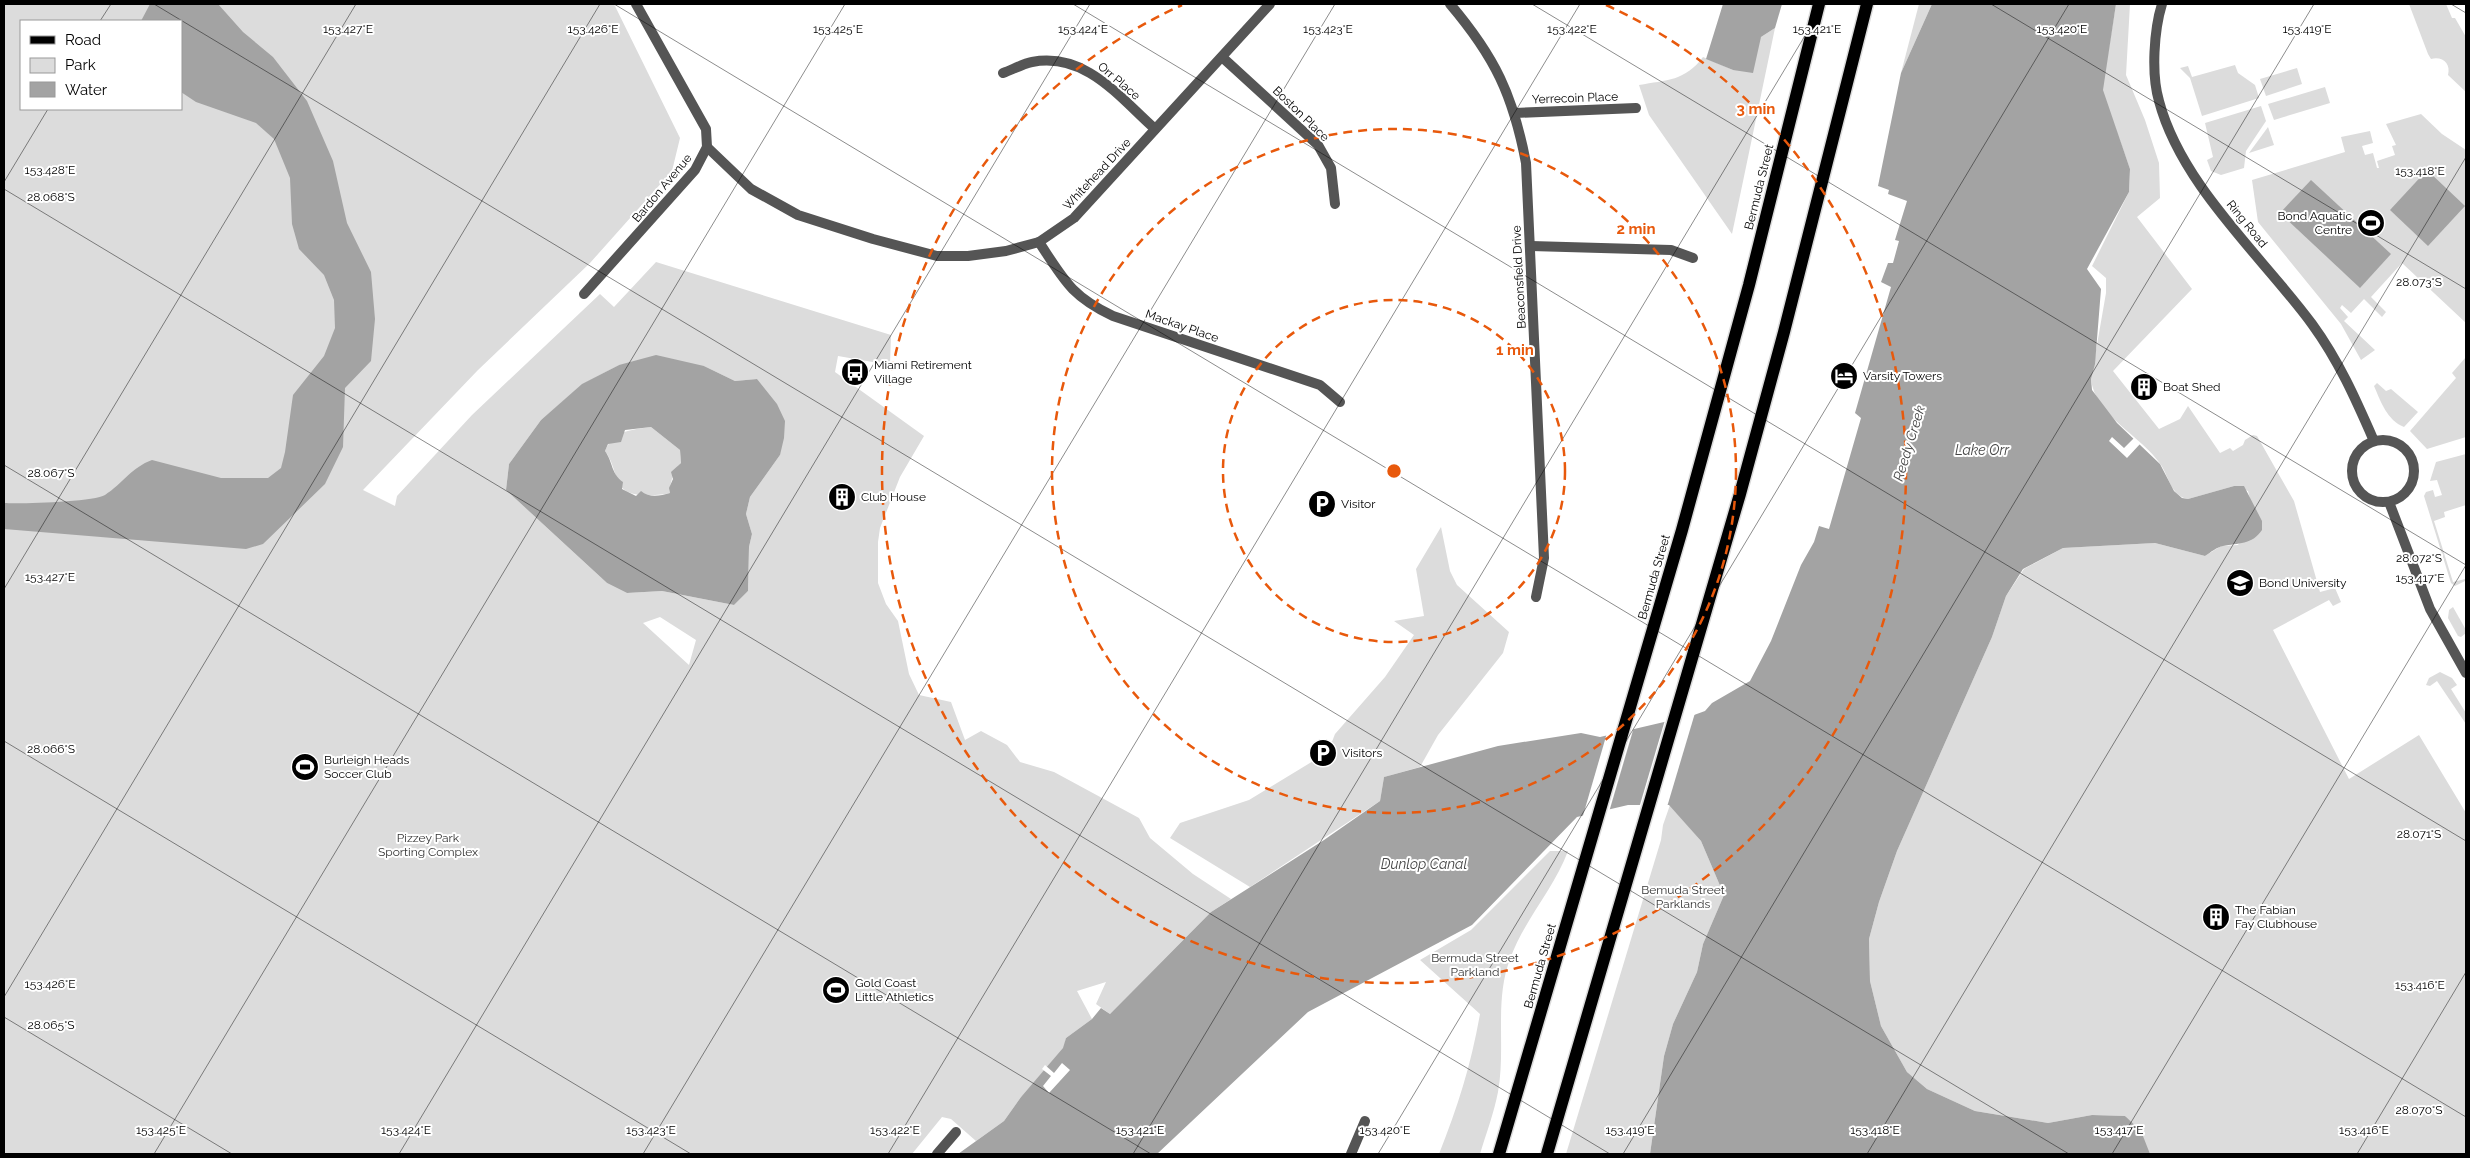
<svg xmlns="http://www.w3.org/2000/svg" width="2470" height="1158" viewBox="0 0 2470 1158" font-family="Raleway,sans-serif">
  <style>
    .green { fill: #dcdcdc; fill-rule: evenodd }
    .water { fill: #a3a3a3; fill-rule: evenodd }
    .pier { fill: #fff }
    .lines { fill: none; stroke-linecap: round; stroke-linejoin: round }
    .primary-casing { stroke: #dbdbdb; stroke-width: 15 }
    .minor { stroke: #555; stroke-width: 10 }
    .primary { stroke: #000; stroke-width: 12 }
    .ticks { fill: none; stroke: #000; stroke-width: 1; stroke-opacity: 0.45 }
    .ring { fill: none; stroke: #e8590c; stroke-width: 2.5; stroke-dasharray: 9 6 }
    .labels { text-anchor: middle; stroke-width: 4; stroke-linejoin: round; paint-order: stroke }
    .street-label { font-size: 12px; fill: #000; stroke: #fff }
    .poi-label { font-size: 12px; fill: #000; stroke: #fff; text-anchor: start }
    .park-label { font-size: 12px; fill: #333; stroke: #fff }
    .water-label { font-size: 14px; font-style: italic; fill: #444; stroke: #fff }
    .ticks-label { font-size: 12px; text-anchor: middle; fill: #000; stroke: #fff; stroke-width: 4; stroke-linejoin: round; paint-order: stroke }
    .centre { fill: #e8590c; stroke: #fff; stroke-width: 2.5 }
    .ring-label { font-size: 15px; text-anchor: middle; font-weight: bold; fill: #e8590c; stroke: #fff; stroke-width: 4; stroke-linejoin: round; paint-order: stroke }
  </style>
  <rect width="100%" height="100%" fill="#fff"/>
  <g class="green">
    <path d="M 4,4 L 614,4 L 680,138 L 672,171 L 590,263 L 478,370 L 363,490 L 395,506 L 397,496 L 472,415 L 600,294 L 614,307 L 656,262 L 891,335 L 890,365 L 838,356 L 835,372 L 924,436 L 900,477 L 880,528 L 878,542 L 878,583 L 886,604 L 898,621 L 909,674 L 919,695 L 951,702 L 965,740 L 981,731 L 1007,745 L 1020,762 L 1054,772 L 1139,818 L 1150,838 L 1193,874 L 1231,899 L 1211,912 L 1110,1014 L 1096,1004 L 1106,982 L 1077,991 L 1092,1019 L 1066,1038 L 1064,1048 L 1021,1097 L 1004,1121 L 976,1141 L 951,1119 L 942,1117 L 912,1154 L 4,1154 ZM 21,21 L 181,21 L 181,109 L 21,109 ZM 619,365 L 704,366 L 735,381 L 757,379 L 780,455 L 750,497 L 746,514 L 752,534 L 749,547 L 748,591 L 734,605 L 662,591 L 627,593 L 607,583 L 506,490 L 509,464 L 541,420 L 583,384 ZM 660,617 L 696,640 L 689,665 L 643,623 Z"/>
    <path d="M 1919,4 L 1932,4 L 1901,73 Z"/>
    <path d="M 2116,4 L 2130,4 L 2126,75 L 2145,120 L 2159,163 L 2160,198 L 2137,217 L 2192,289 L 2113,371 L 2159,429 L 2180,419 L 2188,406 L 2220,453 L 2230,448 L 2233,451 L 2243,445 L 2245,440 L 2253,435 L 2257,436 L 2294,501 L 2320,592 L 2335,588 L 2341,602 L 2333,606 L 2329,600 L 2273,630 L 2349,779 L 2419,735 L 2466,813 L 2466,1154 L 2150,1154 L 2125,1116 L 2092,1115 L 2048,1123 L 1975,1111 L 1927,1089 L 1907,1072 L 1881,1026 L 1870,981 L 1869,939 L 1879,902 L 1897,851 L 1992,637 L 2006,596 L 2024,569 L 2063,548 L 2155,543 L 2205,556 L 2221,546 L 2238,545 L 2258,514 L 2251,503 L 2248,491 L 2234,486 L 2188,499 C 2171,496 2169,477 2161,465 C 2142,436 2095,416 2091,379 L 2106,293 L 2106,278 L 2092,266 L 2129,192 L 2130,169 L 2102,90 Z"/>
    <path d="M 2409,4 L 2446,4 L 2452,18 L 2455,18 L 2466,37 L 2466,92 L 2448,75 C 2451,64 2443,56 2431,59 L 2428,54 Z"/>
    <path d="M 1775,28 L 1732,234 L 1649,115 L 1639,85 C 1667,80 1685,81 1703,57 L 1733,70 L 1761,37 Z"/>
    <path d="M 2235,65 L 2238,73 L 2255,85 L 2259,98 L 2202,116 L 2190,78 L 2180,68 L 2188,66 L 2192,77 Z"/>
    <path d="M 2297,68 L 2302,84 L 2266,96 L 2260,79 Z"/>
    <path d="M 2325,87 L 2330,103 L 2274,120 L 2268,104 Z"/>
    <path d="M 2261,106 L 2266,121 L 2246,151 L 2244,168 L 2221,175 L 2211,171 L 2207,160 L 2213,157 L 2205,123 Z"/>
    <path d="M 2421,114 L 2442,134 L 2466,150 L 2466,323 L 2402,263 L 2371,297 L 2386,312 L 2382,317 L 2364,299 L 2351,313 L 2342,305 L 2340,308 L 2348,317 L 2344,321 L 2375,350 L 2361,360 L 2341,324 L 2258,222 L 2252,180 L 2345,152 L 2341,137 L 2370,131 L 2373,143 L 2362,146 L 2365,155 L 2373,153 L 2377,168 L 2379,168 L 2377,161 L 2395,155 L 2392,146 L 2396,145 L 2386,124 Z"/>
    <path d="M 2268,127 L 2274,145 L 2249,153 Z"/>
    <path d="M 2466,357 L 2466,437 L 2427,449 L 2410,431 L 2456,378 L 2452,373 Z"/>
    <path d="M 2377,383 L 2386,391 L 2391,389 L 2418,412 L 2404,427 C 2387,420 2381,402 2374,386 Z"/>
    <path d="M 651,427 L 680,450 L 681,463 C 675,467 669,485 670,493 C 661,495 655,495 646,495 C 610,495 621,473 605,451 C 614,430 631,430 651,427 Z"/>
    <path d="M 2466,454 L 2466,505 L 2444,512 L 2445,517 L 2434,521 L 2453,582 L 2465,579 L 2465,581 L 2455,586 L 2451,583 L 2424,496 L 2426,492 L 2433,490 L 2435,497 L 2442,495 L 2437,480 L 2430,481 L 2436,462 Z"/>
    <path d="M 1441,527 L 1450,571 L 1457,585 L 1509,632 L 1503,653 L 1438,735 L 1420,767 L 1384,777 L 1380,801 L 1250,887 L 1170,838 L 1180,823 L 1249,800 L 1328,752 L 1335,734 L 1385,677 L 1414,635 L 1394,621 L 1424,616 L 1416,569 Z"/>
    <path d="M 2453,607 L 2466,630 L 2466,633 L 2461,637 L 2458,636 L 2448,618 L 2449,610 Z"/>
    <path d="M 2440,672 L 2452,678 L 2457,685 L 2451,689 L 2466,713 L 2466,724 L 2437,681 L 2430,686 L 2426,685 L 2429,678 Z"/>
    <path d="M 1670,805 L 1701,841 L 1724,895 L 1703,944 L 1697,972 L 1673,1024 L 1664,1056 L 1650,1154 L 1566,1154 L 1661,840 L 1663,825 Z"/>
    <path d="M 1550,851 L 1568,851 C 1554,889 1524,920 1510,959 C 1494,1001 1506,1048 1498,1092 C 1494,1113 1486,1134 1480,1154 L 1439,1154 C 1458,1106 1471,1065 1480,1014 L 1420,960 L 1471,930 Z"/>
  </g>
  <g class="water">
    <path d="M 150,4 L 218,4 L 243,32 L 273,57 L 307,101 L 333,161 L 347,223 L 371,272 L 375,319 L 371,361 L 345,388 L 343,447 L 325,484 L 263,544 L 246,549 L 4,529 L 4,503 C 20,504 94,502 105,495 C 122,484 132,467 152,460 L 221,478 L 268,478 L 281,468 L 285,452 L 293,395 L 324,356 L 335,328 L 334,300 L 324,275 L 299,249 L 292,224 L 290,178 L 274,139 L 256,123 L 196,102 L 181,92 L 181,21 L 141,21 Z"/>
    <path d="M 1723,4 L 1782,4 L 1775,28 L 1761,37 L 1753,73 L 1733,70 L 1706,59 Z"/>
    <path d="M 1932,4 L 2116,4 L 2103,90 L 2130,169 L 2129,192 L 2087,269 L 2101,289 L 2095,364 L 2091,379 L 2092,390 L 2117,423 L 2160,464 L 2174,491 L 2182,498 L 2188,499 L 2234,486 L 2244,486 L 2262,521 L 2262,530 C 2252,545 2238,543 2223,546 C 2217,547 2211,552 2205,556 L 2155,543 L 2063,548 L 2023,569 L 2006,596 L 1992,637 L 1897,851 L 1879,902 L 1869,939 L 1870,981 L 1881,1026 L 1907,1072 L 1927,1089 L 1975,1111 L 2048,1123 L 2092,1115 L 2125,1116 L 2141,1131 L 2150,1154 L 1650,1154 L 1664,1056 L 1673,1024 L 1697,972 L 1703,944 L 1724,895 L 1701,841 L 1669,805 L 1628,805 L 1577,817 L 1472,925 L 1308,1012 L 1157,1154 L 958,1154 L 1004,1121 L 1021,1097 L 1063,1048 L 1066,1038 L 1092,1019 L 1101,1008 L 1110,1014 L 1211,912 L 1324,840 L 1380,801 L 1384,777 L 1498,746 L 1581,733 L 1600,737 L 1694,715 L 1705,711 L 1712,703 L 1750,681 L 1771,641 L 1801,565 L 1814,542 L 1819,526 L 1829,529 L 1861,418 L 1855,413 L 1891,287 L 1881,282 L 1888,263 L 1893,263 L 1899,241 L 1895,240 L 1907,201 L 1888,194 L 1889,190 L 1878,186 L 1901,73 Z"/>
    <path d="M 2427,170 L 2465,206 L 2428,246 L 2390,210 Z"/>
    <path d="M 2311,180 L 2391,254 L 2360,288 L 2280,213 Z"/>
    <path d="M 656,355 L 704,366 L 735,381 L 757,379 L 777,404 L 785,421 L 784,438 L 780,455 L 750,497 L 746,514 L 752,534 L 749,547 L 748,591 L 734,605 L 662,591 L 627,593 L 607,583 L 506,490 L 509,464 L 541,420 L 582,384 L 619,365 ZM 651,427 L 680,450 L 681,463 L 671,472 L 673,479 L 669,488 L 670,493 C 660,496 649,498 641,491 L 636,496 L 622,489 L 623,482 C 611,474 613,462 605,451 L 608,444 L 621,442 L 625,430 Z"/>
  </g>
  <g class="pier">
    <path d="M 2112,437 L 2124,448 L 2134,438 L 2140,444 L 2127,458 L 2109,441 Z"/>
    <path d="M 1695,713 L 1667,807 L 1639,808 L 1665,720 Z"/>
    <path d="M 1634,727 L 1609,812 L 1582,819 L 1607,733 Z"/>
    <path d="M 1062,1063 L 1070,1070 L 1049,1093 L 1043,1086 L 1051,1076 L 1042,1069 L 1045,1065 L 1054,1073 Z"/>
  </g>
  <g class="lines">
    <g class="primary-casing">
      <g id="primary">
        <path d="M 1499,1154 L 1682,530 L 1749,285 L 1819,4"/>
        <path d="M 1547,1154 L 1740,494 L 1784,332 L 1867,4"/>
      </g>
    </g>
    <g class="minor">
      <path d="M 1450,4 C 1495,57 1513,95 1526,163 L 1544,558 L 1536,597"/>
      <path d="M 2162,4 C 2154,30 2151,74 2159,101 C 2181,185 2262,256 2312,324 C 2339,361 2356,400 2374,441"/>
      <path d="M 1222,57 L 1318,145 L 1331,168 L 1335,204"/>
      <path d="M 1003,73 C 1012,70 1022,64 1032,62 C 1086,52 1119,97 1155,129"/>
      <path d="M 1515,113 L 1636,108"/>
      <path d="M 707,147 L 751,189 L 798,215 L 873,239 L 937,256 L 968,256 L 1006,251 L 1039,242 L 1074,218 L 1270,4"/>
      <path d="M 1039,242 C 1064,280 1071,296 1113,316 L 1320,385 L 1340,402"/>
      <path d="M 1531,246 L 1671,250 L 1693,258"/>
      <path d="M 584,294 L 695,170 L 707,147 L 706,129 L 636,4"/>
      <circle cx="2383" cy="471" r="31"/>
      <path d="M 2389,502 L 2430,609 L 2466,673"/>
      <path d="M 937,1154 L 956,1132"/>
      <path d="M 1351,1154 L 1365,1121"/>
    </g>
    <use href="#primary" class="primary"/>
  </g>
  <path class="ticks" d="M 154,4 L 2069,1154M 614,4 L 2466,1117M 1073,4 L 2466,841M 1532,4 L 2466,565M 1991,4 L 2466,289M 2451,4 L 2466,13M 100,21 L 111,4M 4,182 L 48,109M 4,189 L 1610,1154M 4,465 L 1151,1154M 4,589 L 356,4M 4,741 L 691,1154M 4,997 L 600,4M 4,1017 L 232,1154M 154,1154 L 845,4M 399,1154 L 1090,4M 643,1154 L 1335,4M 888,1154 L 1580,4M 1133,1154 L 1824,4M 1378,1154 L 2069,4M 1623,1154 L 2314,4M 1867,1154 L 2466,157M 2112,1154 L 2466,565M 2357,1154 L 2466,972"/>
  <g class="ring">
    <circle cx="1394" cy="471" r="171"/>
    <circle cx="1394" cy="471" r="342"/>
    <path d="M1606 5A512 512 0 1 1 1182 5"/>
  </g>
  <defs>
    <g id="stadium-disc" transform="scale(1.4375)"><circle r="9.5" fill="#000" stroke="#fff"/><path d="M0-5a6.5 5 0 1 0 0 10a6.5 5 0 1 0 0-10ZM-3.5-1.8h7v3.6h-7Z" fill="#fff"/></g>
    <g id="bus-disc" transform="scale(1.4375)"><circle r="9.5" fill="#000" stroke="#fff"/><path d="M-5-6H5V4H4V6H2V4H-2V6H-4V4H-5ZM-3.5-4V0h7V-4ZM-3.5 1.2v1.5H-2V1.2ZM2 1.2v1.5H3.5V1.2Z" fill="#fff"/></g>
    <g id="hotel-disc" transform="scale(1.4375)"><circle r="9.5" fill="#000" stroke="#fff"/><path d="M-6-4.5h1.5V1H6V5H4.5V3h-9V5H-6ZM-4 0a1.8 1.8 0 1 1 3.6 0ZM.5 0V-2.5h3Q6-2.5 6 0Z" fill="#fff"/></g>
    <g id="building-disc" transform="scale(1.4375)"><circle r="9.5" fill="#000" stroke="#fff"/><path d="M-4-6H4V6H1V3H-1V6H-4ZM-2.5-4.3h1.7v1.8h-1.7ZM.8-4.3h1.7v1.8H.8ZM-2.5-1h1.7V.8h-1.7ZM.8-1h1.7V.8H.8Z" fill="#fff"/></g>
    <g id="parking-disc" transform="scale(1.4375)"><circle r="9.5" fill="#000" stroke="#fff"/><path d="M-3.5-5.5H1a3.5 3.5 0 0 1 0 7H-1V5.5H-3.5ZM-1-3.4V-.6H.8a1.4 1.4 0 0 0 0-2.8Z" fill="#fff"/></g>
    <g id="university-disc" transform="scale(1.4375)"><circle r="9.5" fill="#000" stroke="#fff"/><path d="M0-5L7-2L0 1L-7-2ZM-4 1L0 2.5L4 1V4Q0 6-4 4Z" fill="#fff"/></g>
  </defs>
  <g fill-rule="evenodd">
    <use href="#stadium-disc" x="2371" y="223"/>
    <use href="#bus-disc" x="855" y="372"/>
    <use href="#hotel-disc" x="1844" y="376"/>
    <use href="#building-disc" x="2144" y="387"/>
    <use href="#building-disc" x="842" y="497"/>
    <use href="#parking-disc" x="1322" y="504"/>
    <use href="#university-disc" x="2240" y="583"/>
    <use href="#parking-disc" x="1323" y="753"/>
    <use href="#stadium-disc" x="305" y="767"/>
    <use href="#building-disc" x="2216" y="917"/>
    <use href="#stadium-disc" x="836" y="990"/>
  </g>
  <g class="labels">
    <g class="street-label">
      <text transform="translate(1119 81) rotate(40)" y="4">Orr Place</text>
      <text transform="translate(1575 98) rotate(-2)" y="4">Yerrecoin Place</text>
      <text transform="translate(1301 114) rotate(44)" y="4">Boston Place</text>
      <text transform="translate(1097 174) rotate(-47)" y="4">Whitehead Drive</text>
      <text transform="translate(1759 187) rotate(-76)" y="4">Bermuda Street</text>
      <text transform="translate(662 188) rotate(-50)" y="4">Bardon Avenue</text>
      <text transform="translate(2247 224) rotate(51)" y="4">Ring Road</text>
      <text transform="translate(1519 277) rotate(-93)" y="4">Beaconsfield Drive</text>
      <text transform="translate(1182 326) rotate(19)" y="4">Mackay Place</text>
      <text transform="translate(1654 577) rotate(-74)" y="4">Bermuda Street</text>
      <text transform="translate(1540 966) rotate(-74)" y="4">Bermuda Street</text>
    </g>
    <g class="poi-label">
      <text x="2352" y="220" text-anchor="end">Bond Aquatic<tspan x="2352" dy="14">Centre</tspan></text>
      <text x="874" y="369">Miami Retirement<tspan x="874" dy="14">Village</tspan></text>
      <text x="1863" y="380">Varsity Towers</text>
      <text x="2163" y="391">Boat Shed</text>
      <text x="861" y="501">Club House</text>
      <text x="1341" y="508">Visitor</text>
      <text x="2259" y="587">Bond University</text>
      <text x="1342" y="757">Visitors</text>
      <text x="324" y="764">Burleigh Heads<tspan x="324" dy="14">Soccer Club</tspan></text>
      <text x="2235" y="914">The Fabian<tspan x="2235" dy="14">Fay Clubhouse</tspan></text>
      <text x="855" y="987">Gold Coast<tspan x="855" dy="14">Little Athletics</tspan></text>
    </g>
    <g class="park-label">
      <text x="428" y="842">Pizzey Park<tspan x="428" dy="14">Sporting Complex</tspan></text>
      <text x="1683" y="894">Bemuda Street<tspan x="1683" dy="14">Parklands</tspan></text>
      <text x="1475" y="962">Bermuda Street<tspan x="1475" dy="14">Parkland</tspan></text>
    </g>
    <g class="water-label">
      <text transform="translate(1909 443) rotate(-73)" y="5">Reedy Creek</text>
      <text x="1982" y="455">Lake Orr</text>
      <text x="1424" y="869">Dunlop Canal</text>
    </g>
  </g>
  <g class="ticks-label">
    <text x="1328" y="33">153.423°E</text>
    <text x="1572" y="33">153.422°E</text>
    <text x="348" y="33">153.427°E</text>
    <text x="593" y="33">153.426°E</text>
    <text x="838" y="33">153.425°E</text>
    <text x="1083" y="33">153.424°E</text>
    <text x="1817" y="33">153.421°E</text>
    <text x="2062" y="33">153.420°E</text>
    <text x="2307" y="33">153.419°E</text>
    <text x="50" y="174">153.428°E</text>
    <text x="2420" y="175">153.418°E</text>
    <text x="51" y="201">28.068°S</text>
    <text x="2419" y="286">28.073°S</text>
    <text x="51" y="477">28.067°S</text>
    <text x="2419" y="562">28.072°S</text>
    <text x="50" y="581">153.427°E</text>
    <text x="2420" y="582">153.417°E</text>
    <text x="51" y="753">28.066°S</text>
    <text x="2419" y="838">28.071°S</text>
    <text x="50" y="988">153.426°E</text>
    <text x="2420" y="989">153.416°E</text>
    <text x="51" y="1029">28.065°S</text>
    <text x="2419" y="1114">28.070°S</text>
    <text x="161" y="1134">153.425°E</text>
    <text x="406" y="1134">153.424°E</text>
    <text x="651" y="1134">153.423°E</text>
    <text x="895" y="1134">153.422°E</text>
    <text x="1140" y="1134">153.421°E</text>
    <text x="1385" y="1134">153.420°E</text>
    <text x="1630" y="1134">153.419°E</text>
    <text x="1875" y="1134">153.418°E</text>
    <text x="2119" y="1134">153.417°E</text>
    <text x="2364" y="1134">153.416°E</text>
  </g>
  <circle cx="1394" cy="471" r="8" class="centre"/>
  <g class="ring-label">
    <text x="1756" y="114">3 min</text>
    <text x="1636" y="234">2 min</text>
    <text x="1515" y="355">1 min</text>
  </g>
  <rect width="2470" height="1158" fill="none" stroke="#000000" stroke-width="10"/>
  <rect x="20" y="20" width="162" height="90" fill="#ffffff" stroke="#999999"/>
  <rect x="30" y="36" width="25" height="8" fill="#000000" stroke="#999999"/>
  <text x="65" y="45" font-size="15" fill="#000000">Road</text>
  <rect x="30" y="58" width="25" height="15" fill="#dcdcdc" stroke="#999999"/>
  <text x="65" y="70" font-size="15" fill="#000000">Park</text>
  <rect x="30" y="82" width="25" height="15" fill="#a3a3a3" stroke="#999999"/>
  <text x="65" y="95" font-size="15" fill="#000000">Water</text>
</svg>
